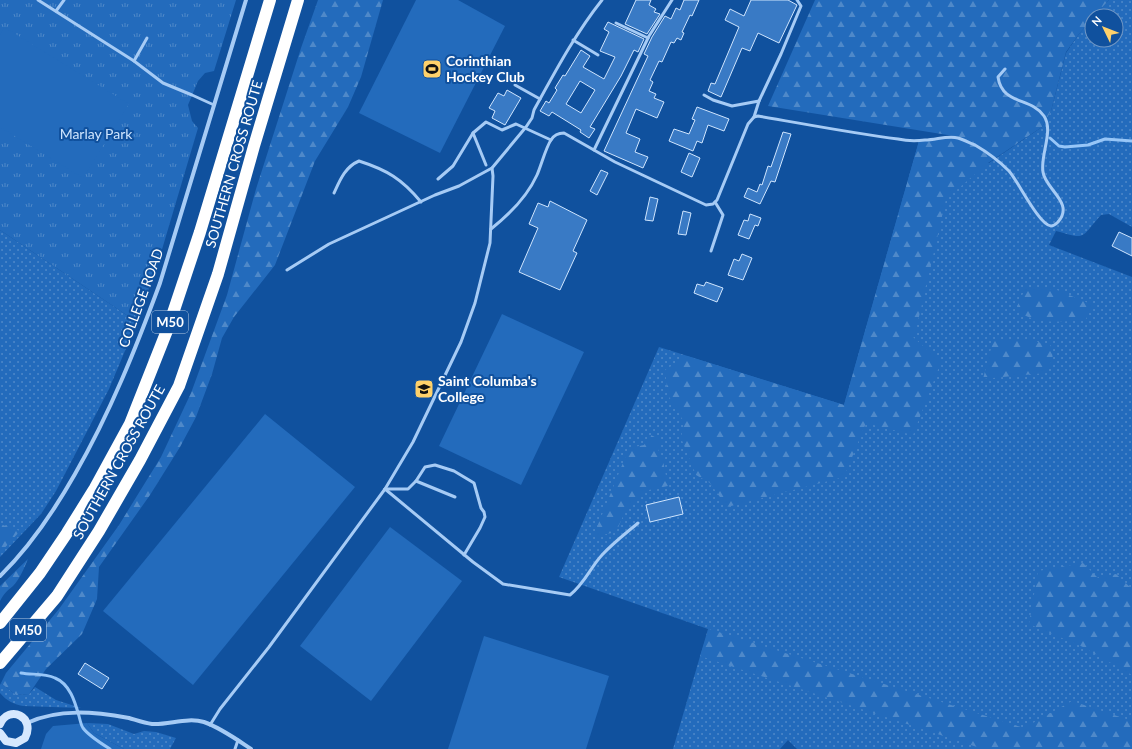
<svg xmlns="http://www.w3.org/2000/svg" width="1132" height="749" viewBox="0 0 1132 749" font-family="Lato,sans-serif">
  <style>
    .grass { fill: url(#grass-dots) }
    .forest { fill: url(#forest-firs) }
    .park { fill: url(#park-tufts) }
    .pitch { fill: #236bbc }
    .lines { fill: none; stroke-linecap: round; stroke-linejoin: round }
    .stream { stroke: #97c6f8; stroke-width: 3 }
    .building { fill: #397ac5; stroke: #cfe5fe; fill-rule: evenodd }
    .lane { stroke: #a6cbf5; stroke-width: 3 }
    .street { stroke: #a6cbf5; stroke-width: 4 }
    .secondary { stroke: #d6e8fe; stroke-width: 8 }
    .highway { stroke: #fff; stroke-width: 12 }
    .labels { text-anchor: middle; stroke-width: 4; stroke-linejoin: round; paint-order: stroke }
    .shield { fill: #10519e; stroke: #b7cbe2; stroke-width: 1 }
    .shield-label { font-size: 13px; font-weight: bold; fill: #fff }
    .poi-label { font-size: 14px; font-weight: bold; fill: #fff; stroke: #10519e; text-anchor: start }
    .park-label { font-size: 14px; fill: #cfe5fe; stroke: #10519e }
    .street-label { font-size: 14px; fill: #fff; stroke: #10519e }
  </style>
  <defs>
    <pattern id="grass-dots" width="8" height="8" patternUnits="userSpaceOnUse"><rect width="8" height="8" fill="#236bbc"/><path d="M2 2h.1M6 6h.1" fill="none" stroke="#4f89c9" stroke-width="1.8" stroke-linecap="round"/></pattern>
    <pattern id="forest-firs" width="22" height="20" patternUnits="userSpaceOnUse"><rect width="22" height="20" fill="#236bbc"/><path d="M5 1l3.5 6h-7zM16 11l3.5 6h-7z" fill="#4f89c9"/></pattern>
    <pattern id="park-tufts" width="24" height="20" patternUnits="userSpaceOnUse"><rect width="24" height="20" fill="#236bbc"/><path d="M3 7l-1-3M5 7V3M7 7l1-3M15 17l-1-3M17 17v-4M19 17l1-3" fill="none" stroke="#4f89c9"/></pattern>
  </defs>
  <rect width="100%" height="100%" fill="#10519e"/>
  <g class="grass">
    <path d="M 1109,0 L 1132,0 L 1132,227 L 1109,214 L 1101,215 C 1080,238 1088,240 1056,231 L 1049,245 L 1132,277 L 1132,749 L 797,749 L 788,740 L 780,749 L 673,749 L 708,629 L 559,577 L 659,347 L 844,405 L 919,141 L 989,163 L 1042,127 L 1051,111 L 1066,53 L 1079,34 L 1092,19 L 1092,40 L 1116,40 L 1116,16 L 1094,16 Z"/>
    <path d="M 0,230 L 137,322 L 109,389 L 56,491 L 41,514 L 0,557 Z"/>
    <path d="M 1,683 L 16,695 L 29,694 L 35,687 L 56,700 L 81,708 L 23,706 C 13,704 7,701 0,693 L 0,685 Z"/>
    <path d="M 87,723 L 108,724 L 134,734 L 144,731 L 156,732 L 176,738 L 170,749 L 124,749 L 94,733 Z"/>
  </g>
  <g class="forest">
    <path d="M 318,0 L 383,0 L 361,77 L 348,107 L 315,161 L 275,265 L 234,317 L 222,338 L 212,374 L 196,417 L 180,447 L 150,495 L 99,567 L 97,599 L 82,634 L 46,669 L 29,694 L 16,695 L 1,683 L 6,673 L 59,609 L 119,525 L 161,457 L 191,393 L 227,295 L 256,189 L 301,48 Z"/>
    <path d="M 815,0 L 1109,0 L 1094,16 L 1092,16 L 1092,19 L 1079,34 L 1066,52 L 1051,111 L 1042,127 L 988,163 L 946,199 L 918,321 L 913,337 L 941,362 L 913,435 L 866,423 L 844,477 L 727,507 L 710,483 L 696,475 L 681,438 L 684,422 L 668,395 L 665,370 L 687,356 L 844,405 L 919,141 L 960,137 L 768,106 Z"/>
    <path d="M 1033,287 L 1057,290 L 1093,305 L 1085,321 C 1062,320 1035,327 1016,309 L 1025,289 Z"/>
    <path d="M 1026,339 L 1050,345 C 1056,355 1051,364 1045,373 L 983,379 L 993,341 Z"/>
    <path d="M 651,435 L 662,441 L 658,452 L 663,461 L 668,486 L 649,490 L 628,505 L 616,532 L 593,537 L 629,448 L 644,445 Z"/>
    <path d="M 0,524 L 20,531 L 0,553 Z"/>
    <path d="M 28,559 C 24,568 20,579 13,586 C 6,592 5,592 0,601 L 0,586 Z"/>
    <path d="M 1083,563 L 1098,578 L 1116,574 L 1132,589 L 1132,675 L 1083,647 L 1029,624 L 1038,571 Z"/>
    <path d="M 709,629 L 1024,728 L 1072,701 L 1132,721 L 1132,749 L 983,749 L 700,656 Z"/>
  </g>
  <path class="park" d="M 0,0 L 236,0 L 214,71 L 205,73 L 198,81 L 188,105 L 192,121 L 198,128 L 158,263 L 137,322 L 0,230 Z"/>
  <g class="pitch">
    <path d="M 416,0 L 458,0 L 505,26 L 440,153 L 359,113 Z"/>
    <path d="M 4,27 L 129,104 L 83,178 L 0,127 L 0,35 Z"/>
    <path d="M 502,314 L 584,352 L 521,485 L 439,446 Z"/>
    <path d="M 265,414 L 355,487 L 193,685 L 103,611 Z"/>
    <path d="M 390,527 L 462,581 L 371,701 L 300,646 Z"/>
    <path d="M 484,636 L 609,676 L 586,749 L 448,749 Z"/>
    <path d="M 87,723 L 94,733 L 124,749 L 41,749 L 46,734 L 53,726 Z"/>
  </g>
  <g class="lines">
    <g class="stream">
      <path d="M 1050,138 L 1059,146 L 1065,147 L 1088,145 L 1105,139 L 1132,141"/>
      <path d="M 21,673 C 32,675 44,673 55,678 C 70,684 75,702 79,716 C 80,720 81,725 83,728 C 89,736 102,744 110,749"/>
    </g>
  </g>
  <g class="building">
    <path d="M 636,0 L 651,0 L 649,5 L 656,9 L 654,12 L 660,14 L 647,34 L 625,24 Z"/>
    <path d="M 684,0 L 699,0 L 692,16 L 690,15 L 682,32 L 684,33 L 681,40 L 677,38 L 674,43 L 671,42 L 662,62 L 659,61 L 650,80 L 653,82 L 649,91 L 656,94 L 654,98 L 664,102 L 657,118 L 636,109 L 626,133 L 640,139 L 635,152 L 648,157 L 643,168 L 604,151 L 648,56 L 644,54 L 652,37 L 665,16 L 671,19 L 676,8 L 680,10 Z"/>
    <path d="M 751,0 L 788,0 L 797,5 L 779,43 L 758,33 L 750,51 L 742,48 L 721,97 L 708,91 L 711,83 L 715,84 L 739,27 L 725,20 L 730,9 L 744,16 Z"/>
    <path d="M 608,22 L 644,39 L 638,52 L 634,50 L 621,76 L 590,127 L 595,129 L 589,138 L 580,132 L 581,130 L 552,112 L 549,116 L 540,111 L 546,101 L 549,103 L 557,90 L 555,88 L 563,75 L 565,76 L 581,50 L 590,56 L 583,67 L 604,79 L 615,57 L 600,51 L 609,32 L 604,29 ZM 580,81 L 595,90 L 581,113 L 566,104 Z"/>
    <path d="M 507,90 L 521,98 L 505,125 L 492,118 L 495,111 L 489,108 L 498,93 L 504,96 Z"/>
    <path d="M 697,107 L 729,119 L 724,131 L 708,125 L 702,143 L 697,141 L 693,151 L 669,141 L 674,129 L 689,134 L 695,120 L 692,119 Z"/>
    <path d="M 783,132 L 791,134 L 775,182 L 771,181 L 760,204 L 744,197 L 748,188 L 757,192 L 760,184 L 762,185 L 768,166 L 771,167 Z"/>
    <path d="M 689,153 L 700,158 L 692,177 L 681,172 Z"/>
    <path d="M 601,170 L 608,173 L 597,195 L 590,191 Z"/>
    <path d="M 650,197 L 658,199 L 653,221 L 645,220 Z"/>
    <path d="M 550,201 L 587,220 L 573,251 L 577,253 L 560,290 L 519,272 L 538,228 L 529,224 L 538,203 L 548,207 Z"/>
    <path d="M 683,211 L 691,213 L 686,235 L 678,234 Z"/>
    <path d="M 750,214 L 761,218 L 758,226 L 755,225 L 749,239 L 738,235 L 744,220 L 748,221 Z"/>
    <path d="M 1119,232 L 1132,238 L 1132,256 L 1112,246 Z"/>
    <path d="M 742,254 L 752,258 L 743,280 L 728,275 L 734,259 L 739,261 Z"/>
    <path d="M 706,282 L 723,288 L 717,302 L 694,293 L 697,284 L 704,286 Z"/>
    <path d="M 679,497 L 683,514 L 650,522 L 646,505 Z"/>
    <path d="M 85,663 L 109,678 L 102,689 L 78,674 Z"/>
  </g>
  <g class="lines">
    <g class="lane">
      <path d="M 38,0 L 134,61 L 163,83 L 192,95 L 214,105"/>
      <path d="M 56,11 L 64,0"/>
      <path d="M 616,23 L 648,38"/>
      <path d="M 573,40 L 598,55"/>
      <path d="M 134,61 L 147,38"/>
      <path d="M 515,85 L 540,99"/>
      <path d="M 704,95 L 713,100 L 732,106 L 759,101"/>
      <path d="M 754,117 L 759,101 L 781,54 L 801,6 L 797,0"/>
      <path d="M 473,133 L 486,165"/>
      <path d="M 594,150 L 649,36 L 672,0"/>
      <path d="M 438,179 L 453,166 L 473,133 L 486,122 L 502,130 L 516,124 L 551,140"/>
      <path d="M 334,193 C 340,180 345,167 359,161 C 387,170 402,179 421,202"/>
      <path d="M 491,229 C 510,214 527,197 537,175 C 541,166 546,147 551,140 C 554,135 559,133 564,133 L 615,162 L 706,205 L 713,204 L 717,200 L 748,124 L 754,117 L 758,116 C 805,124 851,133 898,139 C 907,141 917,141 925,140 C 936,140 948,135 958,138 C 964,140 970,143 975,145 C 987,152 999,161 1009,171 C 1018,181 1039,225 1051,226 C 1054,226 1056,224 1058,222 C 1075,203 1045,189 1043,172 C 1040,155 1054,131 1044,116 C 1031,97 1002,105 998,77 L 1005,69"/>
      <path d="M 711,251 L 723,215 L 715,202"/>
      <path d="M 287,270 L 329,244 L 435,195 L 459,186 L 492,168 L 526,127 L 532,118 L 534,110 C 555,72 575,34 602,0"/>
      <path d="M 416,481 L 455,497"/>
      <path d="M 385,489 L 473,562 L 503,584 L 570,595 C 585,583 590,568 602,555 C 613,543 625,534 638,523"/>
      <path d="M 385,489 L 408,489 L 416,481 L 425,467 L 435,465 L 454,471 L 474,483 L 481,508 L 484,512 L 485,517 L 480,528 L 464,555"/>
      <path d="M 210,725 L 220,709 L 269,647 L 385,489 L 413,442 L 461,342 L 475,303 L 490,243 L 493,176 L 492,168"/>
      <path d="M 235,749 L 238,740"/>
    </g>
    <g class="street">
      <path d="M 0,576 C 31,546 54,511 75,474 C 110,413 136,348 160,283 L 246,0"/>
      <path d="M 27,723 C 59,708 95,712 129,718 C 136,720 144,723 152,724 C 169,725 187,717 204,722 C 221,728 236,739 251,749"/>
    </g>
    <path class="secondary" d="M 0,724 C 9,704 36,717 25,738 L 16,743 L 6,741 L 0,733"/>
    <g class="highway">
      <path d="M 0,623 L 40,573 L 67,533 L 95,488 L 130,424 L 168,328 L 200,232 L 270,0"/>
      <path d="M 0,663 L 57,596 L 99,531 L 140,460 L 179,386 L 218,274 L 254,146 L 298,0"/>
    </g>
  </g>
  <defs>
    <g id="stadium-square" transform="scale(1)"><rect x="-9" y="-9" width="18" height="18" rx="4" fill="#ffd16a" stroke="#10519e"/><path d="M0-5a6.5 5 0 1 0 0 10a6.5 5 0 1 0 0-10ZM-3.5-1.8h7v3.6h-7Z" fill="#111"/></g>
    <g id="school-square" transform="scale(1)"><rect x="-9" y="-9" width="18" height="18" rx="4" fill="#ffd16a" stroke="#10519e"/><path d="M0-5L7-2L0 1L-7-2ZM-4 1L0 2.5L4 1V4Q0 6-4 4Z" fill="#111"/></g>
  </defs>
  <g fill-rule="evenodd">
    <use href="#stadium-square" x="432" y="69"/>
    <use href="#school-square" x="424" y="389"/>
  </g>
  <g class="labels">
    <g class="shield">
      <rect x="152" y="311" width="36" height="22" rx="3"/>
      <rect x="10" y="619" width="36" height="22" rx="3"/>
    </g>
    <g class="shield-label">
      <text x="170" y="327">M50</text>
      <text x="28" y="635">M50</text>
    </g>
    <g class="poi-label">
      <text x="446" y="66">Corinthian<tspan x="446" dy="16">Hockey Club</tspan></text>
      <text x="438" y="386">Saint Columba's<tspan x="438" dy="16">College</tspan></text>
    </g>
    <g class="park-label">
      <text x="96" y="139">Marlay Park</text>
    </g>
    <g class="street-label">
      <text transform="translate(234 164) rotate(-74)" y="5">SOUTHERN CROSS ROUTE</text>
      <text transform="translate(141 298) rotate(-70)" y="5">COLLEGE ROAD</text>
      <text transform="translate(119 462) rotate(-61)" y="5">SOUTHERN CROSS ROUTE</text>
    </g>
  </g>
  <g transform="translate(1104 28) rotate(313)"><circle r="19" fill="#10519e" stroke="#7097c5"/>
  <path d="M0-3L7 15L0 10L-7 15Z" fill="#ffd16a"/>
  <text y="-6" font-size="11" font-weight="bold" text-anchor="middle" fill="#ffffff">N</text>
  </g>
</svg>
